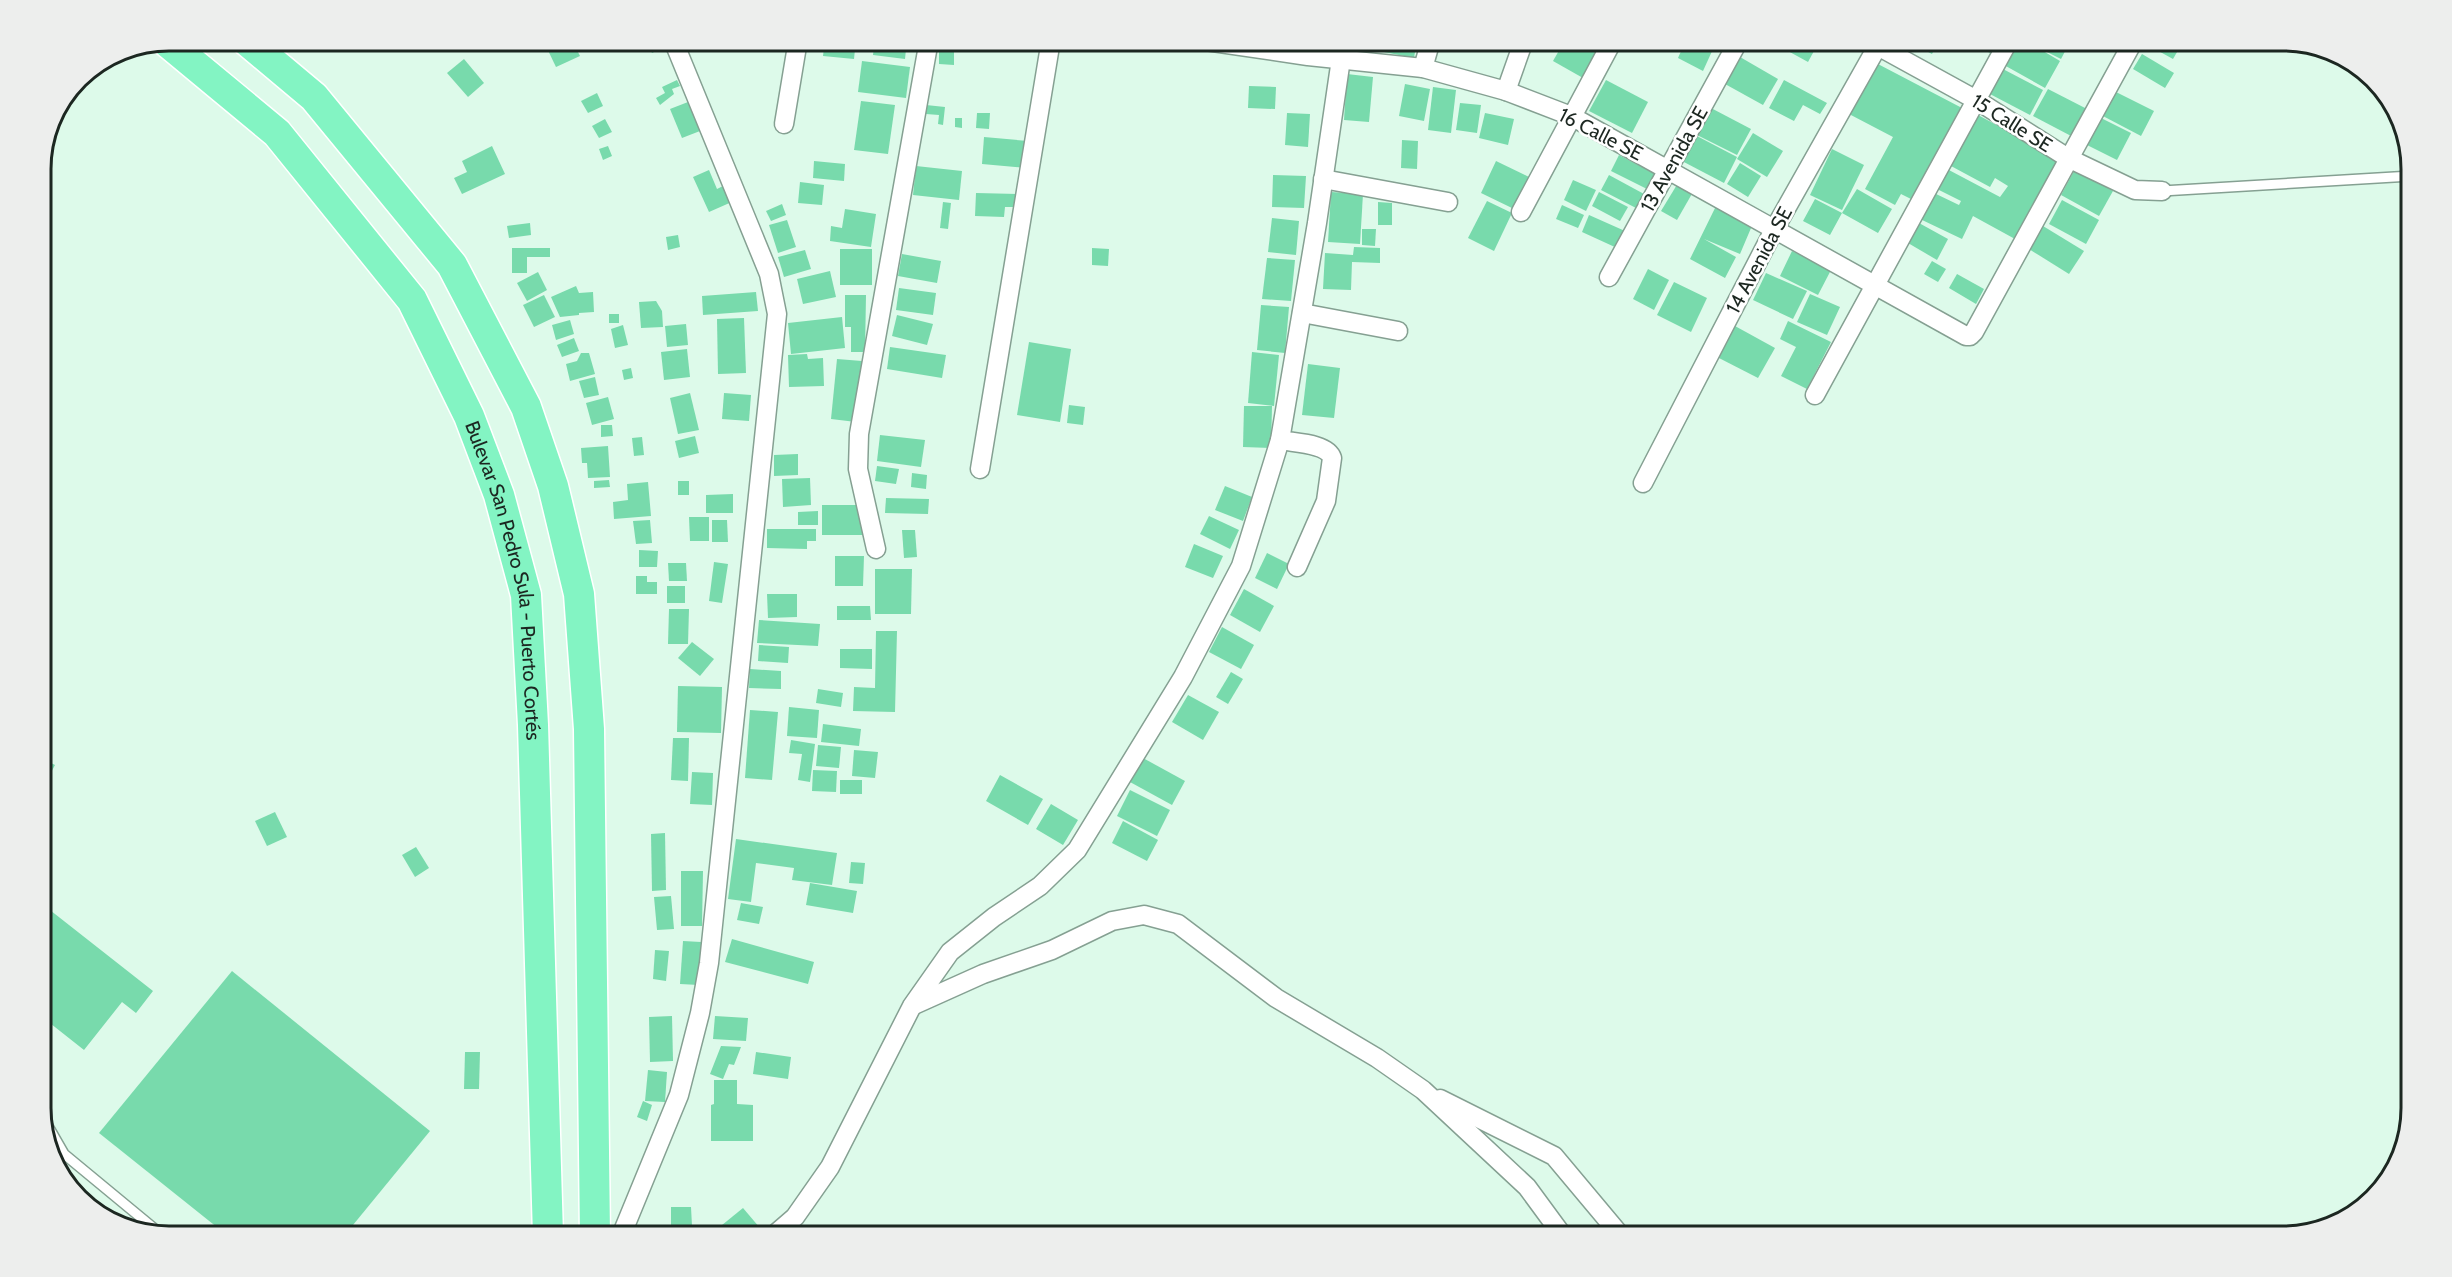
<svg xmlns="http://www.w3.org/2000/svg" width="2452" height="1277" viewBox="0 0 2452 1277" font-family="Cabin,sans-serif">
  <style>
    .building { fill: #78daac }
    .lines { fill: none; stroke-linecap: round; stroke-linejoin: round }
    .service-casing { stroke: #85a092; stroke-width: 12 }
    .minor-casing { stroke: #85a092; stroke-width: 21 }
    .trunk-casing { stroke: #fff; stroke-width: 33 }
    .service { stroke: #fff; stroke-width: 9 }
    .minor { stroke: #fff; stroke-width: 18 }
    .trunk { stroke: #83f4c3; stroke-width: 30 }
    .labels { text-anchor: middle; stroke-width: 5; stroke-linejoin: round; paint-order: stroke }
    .street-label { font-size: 20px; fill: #1c2721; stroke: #fff }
    .rim { fill: none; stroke: #1c2721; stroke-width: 3 }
  </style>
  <rect width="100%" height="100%" fill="#ddfaea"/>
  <g class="building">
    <path d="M 543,40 L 572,40 L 580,56 L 556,67 Z"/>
    <path d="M 577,40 L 606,40 L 606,41 L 582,50 Z"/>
    <path d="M 665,40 L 667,46 L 652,53 L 646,41 Z"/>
    <path d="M 825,40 L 856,40 L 854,59 L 823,56 Z"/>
    <path d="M 875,40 L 907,40 L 905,59 L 873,55 Z"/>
    <path d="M 936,40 L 999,40 L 998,50 Z"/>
    <path d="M 1274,40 L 1304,40 L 1303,46 L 1273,44 Z"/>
    <path d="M 1376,40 L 1417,40 L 1414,58 L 1374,50 Z"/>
    <path d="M 1565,40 L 1581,40 L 1598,50 L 1583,78 L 1553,61 Z"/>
    <path d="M 1649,40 L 1675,40 L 1669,51 Z"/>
    <path d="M 1686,40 L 1694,40 L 1713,49 L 1703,71 L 1678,58 Z"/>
    <path d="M 1768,40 L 1820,40 L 1808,62 Z"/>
    <path d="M 1905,40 L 1939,40 L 1932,54 Z"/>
    <path d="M 1965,40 L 1996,40 L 1990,53 Z"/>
    <path d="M 2018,40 L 2071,40 L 2061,59 L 2033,45 L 2060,61 L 2045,88 L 2004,65 Z"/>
    <path d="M 2146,40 L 2184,40 L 2173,59 L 2144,43 Z"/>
    <path d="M 939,50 L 954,50 L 954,65 L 939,64 Z"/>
    <path d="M 2142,54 L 2174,73 L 2165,88 L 2133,69 Z"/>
    <path d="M 1740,57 L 1778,79 L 1763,105 L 1725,84 Z"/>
    <path d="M 464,59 L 484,83 L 468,97 L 447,73 Z"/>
    <path d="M 862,61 L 910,67 L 906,98 L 858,92 Z"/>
    <path d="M 1876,63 L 1962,108 L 1913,200 L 1901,194 L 1895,205 L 1865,189 L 1893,137 L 1849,114 Z"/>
    <path d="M 2001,68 L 2043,90 L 2030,115 L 1988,93 Z"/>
    <path d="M 1347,74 L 1373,77 L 1369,122 L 1344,120 Z"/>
    <path d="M 677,80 L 680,86 L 672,89 L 674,94 L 660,105 L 656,98 L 665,93 L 662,87 Z"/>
    <path d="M 1606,80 L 1648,102 L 1632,133 L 1589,111 Z"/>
    <path d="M 1784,80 L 1827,103 L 1820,114 L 1803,105 L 1794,121 L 1769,108 Z"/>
    <path d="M 1405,84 L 1430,89 L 1424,121 L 1399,116 Z"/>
    <path d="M 1249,86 L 1276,87 L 1275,109 L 1248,108 Z"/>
    <path d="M 1433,87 L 1456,90 L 1451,133 L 1428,130 Z"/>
    <path d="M 2048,89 L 2087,109 L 2073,137 L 2033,116 Z"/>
    <path d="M 2114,91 L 2154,111 L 2141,136 L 2101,115 Z"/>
    <path d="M 597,93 L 603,106 L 588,113 L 581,101 Z"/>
    <path d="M 861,101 L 895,105 L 888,154 L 854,150 Z"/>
    <path d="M 688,102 L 700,131 L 682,138 L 670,109 Z"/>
    <path d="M 1460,103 L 1481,105 L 1477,133 L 1456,130 Z"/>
    <path d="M 926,105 L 945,107 L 943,125 L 938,124 L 939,115 L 926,114 Z"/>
    <path d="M 1711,108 L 1751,129 L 1737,155 L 1697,135 Z"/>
    <path d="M 977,113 L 990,113 L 989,129 L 976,128 Z"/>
    <path d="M 1287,113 L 1310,114 L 1308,147 L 1285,145 Z"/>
    <path d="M 1485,113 L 1514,119 L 1508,145 L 1479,138 Z"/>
    <path d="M 1978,115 L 2061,160 L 2015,239 L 1973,216 L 1962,239 L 1920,219 L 1934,193 L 1959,205 L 1961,201 L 1937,189 L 1947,169 L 2000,197 L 2008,186 L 1995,178 L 1990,187 L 1951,166 Z"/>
    <path d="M 955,118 L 962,118 L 962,128 L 955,127 Z"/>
    <path d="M 2101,118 L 2131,133 L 2117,160 L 2087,145 Z"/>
    <path d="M 605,119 L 612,132 L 599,138 L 592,126 Z"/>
    <path d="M 1753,133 L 1783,151 L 1767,177 L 1737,159 Z"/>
    <path d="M 1695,135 L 1737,157 L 1724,183 L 1682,161 Z"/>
    <path d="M 984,137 L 1028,141 L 1026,168 L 982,164 Z"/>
    <path d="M 1402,140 L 1418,141 L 1417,169 L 1401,168 Z"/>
    <path d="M 492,146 L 505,174 L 462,194 L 454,178 L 467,172 L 462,161 Z"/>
    <path d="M 608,146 L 612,156 L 603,160 L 599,149 Z"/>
    <path d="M 1832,149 L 1864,165 L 1842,210 L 1810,195 Z"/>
    <path d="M 1619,155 L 1657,175 L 1649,190 L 1611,171 Z"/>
    <path d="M 814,161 L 845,164 L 844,181 L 813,178 Z"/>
    <path d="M 1496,161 L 1529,177 L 1514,209 L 1481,193 Z"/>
    <path d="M 1740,163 L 1761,176 L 1748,197 L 1727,184 Z"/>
    <path d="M 916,166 L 962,171 L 959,200 L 913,195 Z"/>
    <path d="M 2075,169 L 2113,191 L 2099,216 L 2061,195 Z"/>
    <path d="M 709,170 L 717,189 L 727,184 L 734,201 L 709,212 L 693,177 Z"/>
    <path d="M 1273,175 L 1306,176 L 1304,208 L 1272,207 Z"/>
    <path d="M 1609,175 L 1644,194 L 1636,208 L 1601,190 Z"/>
    <path d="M 1573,180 L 1596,190 L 1586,211 L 1564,200 Z"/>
    <path d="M 800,182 L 824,185 L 822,205 L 798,203 Z"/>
    <path d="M 1678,183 L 1693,192 L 1677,220 L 1661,211 Z"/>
    <path d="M 1857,189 L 1892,209 L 1878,233 L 1842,213 L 1830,235 L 1803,221 L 1815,199 L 1842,213 Z"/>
    <path d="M 1331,192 L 1363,194 L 1360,244 L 1328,242 Z"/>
    <path d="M 1599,192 L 1628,207 L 1620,221 L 1592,206 Z"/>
    <path d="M 976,193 L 1022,194 L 1022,207 L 1005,207 L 1004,217 L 975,216 Z"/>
    <path d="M 2062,200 L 2099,220 L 2086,244 L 2049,224 Z"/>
    <path d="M 1487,201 L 1512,213 L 1494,251 L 1468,238 Z"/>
    <path d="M 943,202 L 951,203 L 948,229 L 940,228 Z"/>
    <path d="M 1378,202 L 1392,203 L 1392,225 L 1378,225 Z"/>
    <path d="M 782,204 L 786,215 L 771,221 L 766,211 Z"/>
    <path d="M 1717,204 L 1754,221 L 1740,254 L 1704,239 L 1736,257 L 1725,278 L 1690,259 Z"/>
    <path d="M 1562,205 L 1584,215 L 1578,228 L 1556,219 Z"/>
    <path d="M 845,209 L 876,214 L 871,247 L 830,241 L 831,226 L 842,228 Z"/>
    <path d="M 1589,215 L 1625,231 L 1617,248 L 1582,232 Z"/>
    <path d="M 1272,218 L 1299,221 L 1296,255 L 1268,252 Z"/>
    <path d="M 787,220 L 796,247 L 778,253 L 769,225 Z"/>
    <path d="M 530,223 L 531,235 L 509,238 L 507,226 Z"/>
    <path d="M 1919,223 L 1948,239 L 1937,260 L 1908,243 Z"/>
    <path d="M 2043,226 L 2084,251 L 2069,274 L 2029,249 Z"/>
    <path d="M 1362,229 L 1376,229 L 1375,246 L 1362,245 Z"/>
    <path d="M 678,235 L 680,247 L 668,250 L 666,237 Z"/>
    <path d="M 1354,247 L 1380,248 L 1380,263 L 1352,262 L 1351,290 L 1323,289 L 1325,253 L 1353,255 Z"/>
    <path d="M 512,248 L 550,248 L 550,257 L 527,257 L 527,273 L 512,273 Z"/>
    <path d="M 1092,248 L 1109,249 L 1108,266 L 1092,265 Z"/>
    <rect x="840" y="249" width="32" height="36"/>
    <path d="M 805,250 L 811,269 L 784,277 L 778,257 Z"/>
    <path d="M 1792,251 L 1831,270 L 1818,295 L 1780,276 Z"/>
    <path d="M 902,254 L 941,261 L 937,283 L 898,276 Z"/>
    <path d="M 1267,258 L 1295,260 L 1291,301 L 1262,299 Z"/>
    <path d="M 1932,261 L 1946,269 L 1938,282 L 1924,274 Z"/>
    <path d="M 1648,269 L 1669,280 L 1654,310 L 1633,299 Z"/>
    <path d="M 830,271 L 836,297 L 803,304 L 797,279 Z"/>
    <path d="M 538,272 L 547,290 L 527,301 L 517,283 Z"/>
    <path d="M 1766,273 L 1807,291 L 1793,319 L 1753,300 Z"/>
    <path d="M 1957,274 L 1984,289 L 1976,304 L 1949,288 Z"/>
    <path d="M 1674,282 L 1707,298 L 1691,332 L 1657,315 Z"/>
    <path d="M 576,286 L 579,293 L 593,292 L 594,312 L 579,313 L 579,309 L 579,315 L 560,317 L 551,297 Z"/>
    <path d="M 899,288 L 936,293 L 933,315 L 896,310 Z"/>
    <path d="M 756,292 L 758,311 L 703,315 L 702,296 Z"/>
    <path d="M 1810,294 L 1840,307 L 1827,335 L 1797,322 Z"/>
    <path d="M 544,295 L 555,317 L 534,327 L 523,305 Z"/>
    <path d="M 845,295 L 866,295 L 865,352 L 851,352 L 851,327 L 845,327 Z"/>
    <path d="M 656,301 L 662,311 L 663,327 L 641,328 L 639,302 Z"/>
    <path d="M 1261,305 L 1289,307 L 1285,353 L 1257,350 Z"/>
    <rect x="609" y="314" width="10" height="9"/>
    <path d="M 897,315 L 933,324 L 927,345 L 892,336 Z"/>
    <path d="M 842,317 L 845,348 L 791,354 L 788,323 Z"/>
    <path d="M 744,318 L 746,373 L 718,374 L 717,319 Z"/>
    <path d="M 570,320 L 574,334 L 556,340 L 552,325 Z"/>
    <path d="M 1788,321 L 1831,342 L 1807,389 L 1781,376 L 1796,347 L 1780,339 Z"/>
    <path d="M 686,324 L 688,345 L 667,347 L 665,326 Z"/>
    <path d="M 623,325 L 628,345 L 615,348 L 611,329 Z"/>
    <path d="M 1735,326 L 1775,348 L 1758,378 L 1717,357 Z"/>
    <path d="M 574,338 L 579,351 L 562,357 L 557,345 Z"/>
    <path d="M 1029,342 L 1071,349 L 1060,422 L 1017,415 Z"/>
    <path d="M 890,347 L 946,355 L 942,378 L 887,369 Z"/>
    <path d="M 687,349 L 690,377 L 664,380 L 661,352 Z"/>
    <path d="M 1252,352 L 1279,355 L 1274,406 L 1248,403 Z"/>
    <path d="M 581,353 L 589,353 L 595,374 L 570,381 L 566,364 L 577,361 Z"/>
    <path d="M 807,354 L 808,359 L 823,358 L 824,386 L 789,387 L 788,355 Z"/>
    <path d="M 837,359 L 862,361 L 856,422 L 831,419 Z"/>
    <path d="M 1308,364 L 1340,368 L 1334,418 L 1302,415 Z"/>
    <path d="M 631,368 L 633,378 L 624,380 L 622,370 Z"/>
    <path d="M 595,377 L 599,395 L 584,398 L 579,381 Z"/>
    <path d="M 690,393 L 699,430 L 678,434 L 670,398 Z"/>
    <path d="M 724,393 L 751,395 L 749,421 L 722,419 Z"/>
    <path d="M 608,397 L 614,419 L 592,425 L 586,403 Z"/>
    <path d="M 1069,405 L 1085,407 L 1083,425 L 1067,423 Z"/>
    <path d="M 1244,406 L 1272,406 L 1271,448 L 1243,447 Z"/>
    <path d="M 601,425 L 612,425 L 613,436 L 601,437 Z"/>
    <path d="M 880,435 L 925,440 L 921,467 L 877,461 Z"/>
    <path d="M 695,436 L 699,453 L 679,458 L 675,441 Z"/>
    <path d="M 642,437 L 644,455 L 634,456 L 632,438 Z"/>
    <path d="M 608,446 L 610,477 L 588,478 L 587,463 L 582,463 L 581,448 Z"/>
    <path d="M 798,454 L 798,475 L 774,476 L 774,455 Z"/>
    <path d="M 877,466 L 899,469 L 896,484 L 875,481 Z"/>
    <path d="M 912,473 L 927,475 L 926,489 L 911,487 Z"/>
    <path d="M 810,478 L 811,505 L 783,507 L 782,479 Z"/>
    <path d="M 609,480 L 610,487 L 594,488 L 594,481 Z"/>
    <rect x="678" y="481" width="11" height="14"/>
    <path d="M 648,482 L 651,516 L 614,519 L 613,502 L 628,500 L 627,484 Z"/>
    <path d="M 1225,486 L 1252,497 L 1243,521 L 1215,510 Z"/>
    <path d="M 733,494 L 733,513 L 706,513 L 706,495 Z"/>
    <path d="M 886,498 L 929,499 L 928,514 L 885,513 Z"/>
    <rect x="822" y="505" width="42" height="30"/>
    <path d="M 818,511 L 818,525 L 798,525 L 798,512 Z"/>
    <path d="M 1209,516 L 1239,530 L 1230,549 L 1200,534 Z"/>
    <path d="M 689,517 L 709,517 L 709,541 L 690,541 Z"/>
    <path d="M 650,520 L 652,543 L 636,544 L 633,521 Z"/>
    <path d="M 712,520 L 727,520 L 728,542 L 712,542 Z"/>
    <path d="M 767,529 L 816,529 L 816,541 L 807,541 L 807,549 L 767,548 Z"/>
    <path d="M 902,530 L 915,530 L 917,557 L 904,558 Z"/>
    <path d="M 1194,544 L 1223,556 L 1213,578 L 1185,567 Z"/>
    <path d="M 639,550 L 658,551 L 657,567 L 639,567 Z"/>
    <path d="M 1267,553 L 1289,564 L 1277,589 L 1255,578 Z"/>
    <path d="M 835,556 L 864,556 L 863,586 L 835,586 Z"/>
    <path d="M 714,562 L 728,564 L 722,603 L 709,601 Z"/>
    <path d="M 668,563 L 686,563 L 687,581 L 669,581 Z"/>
    <path d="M 875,569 L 912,569 L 911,614 L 875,614 Z"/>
    <path d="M 636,576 L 647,576 L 647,582 L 657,582 L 657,594 L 636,594 Z"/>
    <rect x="667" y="586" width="18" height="17"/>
    <path d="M 1244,589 L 1274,606 L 1260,632 L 1230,615 Z"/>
    <path d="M 767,594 L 797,594 L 797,617 L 768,618 Z"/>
    <path d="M 837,606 L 870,606 L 871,620 L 837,620 Z"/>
    <path d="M 669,609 L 689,609 L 688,644 L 668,644 Z"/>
    <path d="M 759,620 L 820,624 L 818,646 L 757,643 Z"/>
    <path d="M 1222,627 L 1254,645 L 1241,669 L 1209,652 Z"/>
    <path d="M 876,631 L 897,631 L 895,712 L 853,711 L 854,687 L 875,688 Z"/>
    <path d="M 692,642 L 714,659 L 700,676 L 678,658 Z"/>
    <path d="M 759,645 L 789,647 L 788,663 L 758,661 Z"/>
    <path d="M 840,649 L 872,649 L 872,669 L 840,668 Z"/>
    <path d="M 750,669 L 781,671 L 781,689 L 749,688 Z"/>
    <path d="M 1231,672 L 1243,679 L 1228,704 L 1216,697 Z"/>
    <path d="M 678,686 L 722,687 L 721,733 L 677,732 Z"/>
    <path d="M 818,689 L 843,693 L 841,707 L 816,703 Z"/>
    <path d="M 1188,695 L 1219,712 L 1203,740 L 1172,722 Z"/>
    <path d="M 789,707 L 819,710 L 817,738 L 787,736 Z"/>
    <path d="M 750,710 L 778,712 L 772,780 L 745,778 Z"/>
    <path d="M 823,724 L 861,729 L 859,746 L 821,742 Z"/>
    <path d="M 673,738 L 689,738 L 688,781 L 671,780 Z"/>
    <path d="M 791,740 L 815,744 L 810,782 L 798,780 L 802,754 L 789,753 Z"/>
    <path d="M 818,745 L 841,747 L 839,768 L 816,766 Z"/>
    <path d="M 854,750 L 878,752 L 875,778 L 852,776 Z"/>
    <path d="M 41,758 L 55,765 L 41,791 Z"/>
    <path d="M 1143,758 L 1185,781 L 1172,805 L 1130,782 Z"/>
    <path d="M 813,770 L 837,771 L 836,792 L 812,791 Z"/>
    <path d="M 692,772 L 713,773 L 712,805 L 690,804 Z"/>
    <path d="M 1000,775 L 1043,799 L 1028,825 L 986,801 Z"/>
    <rect x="840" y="780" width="22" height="14"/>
    <path d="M 1130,790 L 1170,810 L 1157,836 L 1117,816 Z"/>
    <path d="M 1051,804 L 1078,820 L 1063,845 L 1036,829 Z"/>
    <path d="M 275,812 L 287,837 L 267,846 L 255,821 Z"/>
    <path d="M 1123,821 L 1158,840 L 1147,861 L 1112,843 Z"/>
    <path d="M 665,833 L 666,890 L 652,891 L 651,834 Z"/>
    <path d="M 736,839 L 837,853 L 832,885 L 792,880 L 794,868 L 756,863 L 751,902 L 728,899 Z"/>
    <path d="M 416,847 L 429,868 L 415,877 L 402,855 Z"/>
    <path d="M 851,862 L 865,863 L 863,884 L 849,883 Z"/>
    <path d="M 681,871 L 703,871 L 702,926 L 681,926 Z"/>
    <path d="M 810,883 L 857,891 L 853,913 L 806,905 Z"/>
    <path d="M 671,896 L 674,929 L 657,930 L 654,897 Z"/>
    <path d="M 41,903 L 153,991 L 136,1013 L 122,1002 L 84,1050 L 41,1016 Z"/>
    <path d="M 741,903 L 763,907 L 759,924 L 737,920 Z"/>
    <path d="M 732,939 L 814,962 L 808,984 L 725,962 Z"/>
    <path d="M 683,941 L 701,942 L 699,985 L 680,984 Z"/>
    <path d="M 655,950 L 669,951 L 666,981 L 653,979 Z"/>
    <path d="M 232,971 L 430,1131 L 344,1236 L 228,1236 L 99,1133 Z"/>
    <path d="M 672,1016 L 673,1061 L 650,1062 L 649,1017 Z"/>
    <path d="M 715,1016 L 748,1018 L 746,1041 L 713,1039 Z"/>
    <path d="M 721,1046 L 741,1047 L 734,1065 L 729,1064 L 723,1079 L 710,1074 Z"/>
    <path d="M 465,1052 L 480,1052 L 479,1089 L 464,1089 Z"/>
    <path d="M 756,1052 L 791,1057 L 788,1079 L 753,1074 Z"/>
    <path d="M 648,1070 L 667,1072 L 665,1102 L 645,1101 Z"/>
    <path d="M 714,1080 L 737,1080 L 737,1104 L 753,1105 L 753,1141 L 711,1141 L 711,1105 L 714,1104 Z"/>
    <path d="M 643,1101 L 652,1105 L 647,1121 L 637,1117 Z"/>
    <path d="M 671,1207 L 691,1207 L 692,1226 L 704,1226 L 704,1236 L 671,1236 Z"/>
    <path d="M 743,1208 L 760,1228 L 749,1236 L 714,1236 L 711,1234 Z"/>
  </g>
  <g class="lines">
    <g class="service-casing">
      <g id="service">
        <path d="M 2162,191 L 2411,176"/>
        <path d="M 41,1114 L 64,1154 L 162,1235"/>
      </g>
    </g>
    <g class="minor-casing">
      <g id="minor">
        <path d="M 1199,40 L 1308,56 L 1423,68 L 1506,91 L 1571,116 L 1966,336 L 1970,336 L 1974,332 L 2134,40"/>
        <path d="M 1867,40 L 1978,101 L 2068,158 L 2135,190 L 2162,191"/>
        <path d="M 1423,68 L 1431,40"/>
        <path d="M 1506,91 L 1524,40"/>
        <path d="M 784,124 L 798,40"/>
        <path d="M 1323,179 L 1448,202"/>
        <path d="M 1521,212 L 1613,40"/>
        <path d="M 1609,277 L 1739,40"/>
        <path d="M 1302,313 L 1398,331"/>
        <path d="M 1815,395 L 2009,40"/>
        <path d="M 1280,440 C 1294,443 1327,443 1332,458 L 1326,501 L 1297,567"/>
        <path d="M 980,469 L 1051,40"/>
        <path d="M 1643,483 L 1775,228 L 1881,40"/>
        <path d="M 876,549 L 858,469 L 859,434 L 929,40"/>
        <path d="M 914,1005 L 983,974 L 1052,950 L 1112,921 L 1144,915 L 1178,924 L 1276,998 L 1377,1058 L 1423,1090 L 1527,1187 L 1563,1236"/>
        <path d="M 1440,1099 L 1554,1156 L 1621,1236"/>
        <path d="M 621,1236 L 679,1095 L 700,1013 L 709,963 L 777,314 L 769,274 L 673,40"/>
        <path d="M 773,1236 L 795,1217 L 830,1167 L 912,1006 L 950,952 L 994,917 L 1040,886 L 1077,850 L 1183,677 L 1241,566 L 1280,440 L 1317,223 L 1341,59"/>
      </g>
    </g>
    <g class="trunk-casing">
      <g id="trunk">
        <path d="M 246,40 L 314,97 L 452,265 L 526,407 L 553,486 L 579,594 L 589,729 L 595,1236"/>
        <path id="s1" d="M 166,41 L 277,133 L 412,300 L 469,416 L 499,495 L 526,595 L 533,725 L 548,1236"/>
      </g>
    </g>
    <use href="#service" class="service"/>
    <use href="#minor" class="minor"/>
    <use href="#trunk" class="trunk"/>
  </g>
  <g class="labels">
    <g class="street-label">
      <text transform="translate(2012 123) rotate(32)" y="7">15 Calle SE</text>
      <text transform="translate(1601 134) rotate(27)" y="7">16 Calle SE</text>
      <text transform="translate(1674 159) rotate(-61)" y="7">13 Avenida SE</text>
      <text transform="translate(1759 260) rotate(-62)" y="7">14 Avenida SE</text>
      <text dy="7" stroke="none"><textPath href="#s1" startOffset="658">Bulevar San Pedro Sula - Puerto Cortés</textPath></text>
    </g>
  </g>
  <path d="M0 0H2452V1277H0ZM169 51H2283A118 118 0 0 1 2401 169V1108A118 118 0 0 1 2283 1226H169A118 118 0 0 1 51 1108V169A118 118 0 0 1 169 51Z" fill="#edeeed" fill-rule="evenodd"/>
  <path class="rim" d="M169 51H2283A118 118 0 0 1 2401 169V1108A118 118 0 0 1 2283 1226H169A118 118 0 0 1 51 1108V169A118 118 0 0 1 169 51Z"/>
</svg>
